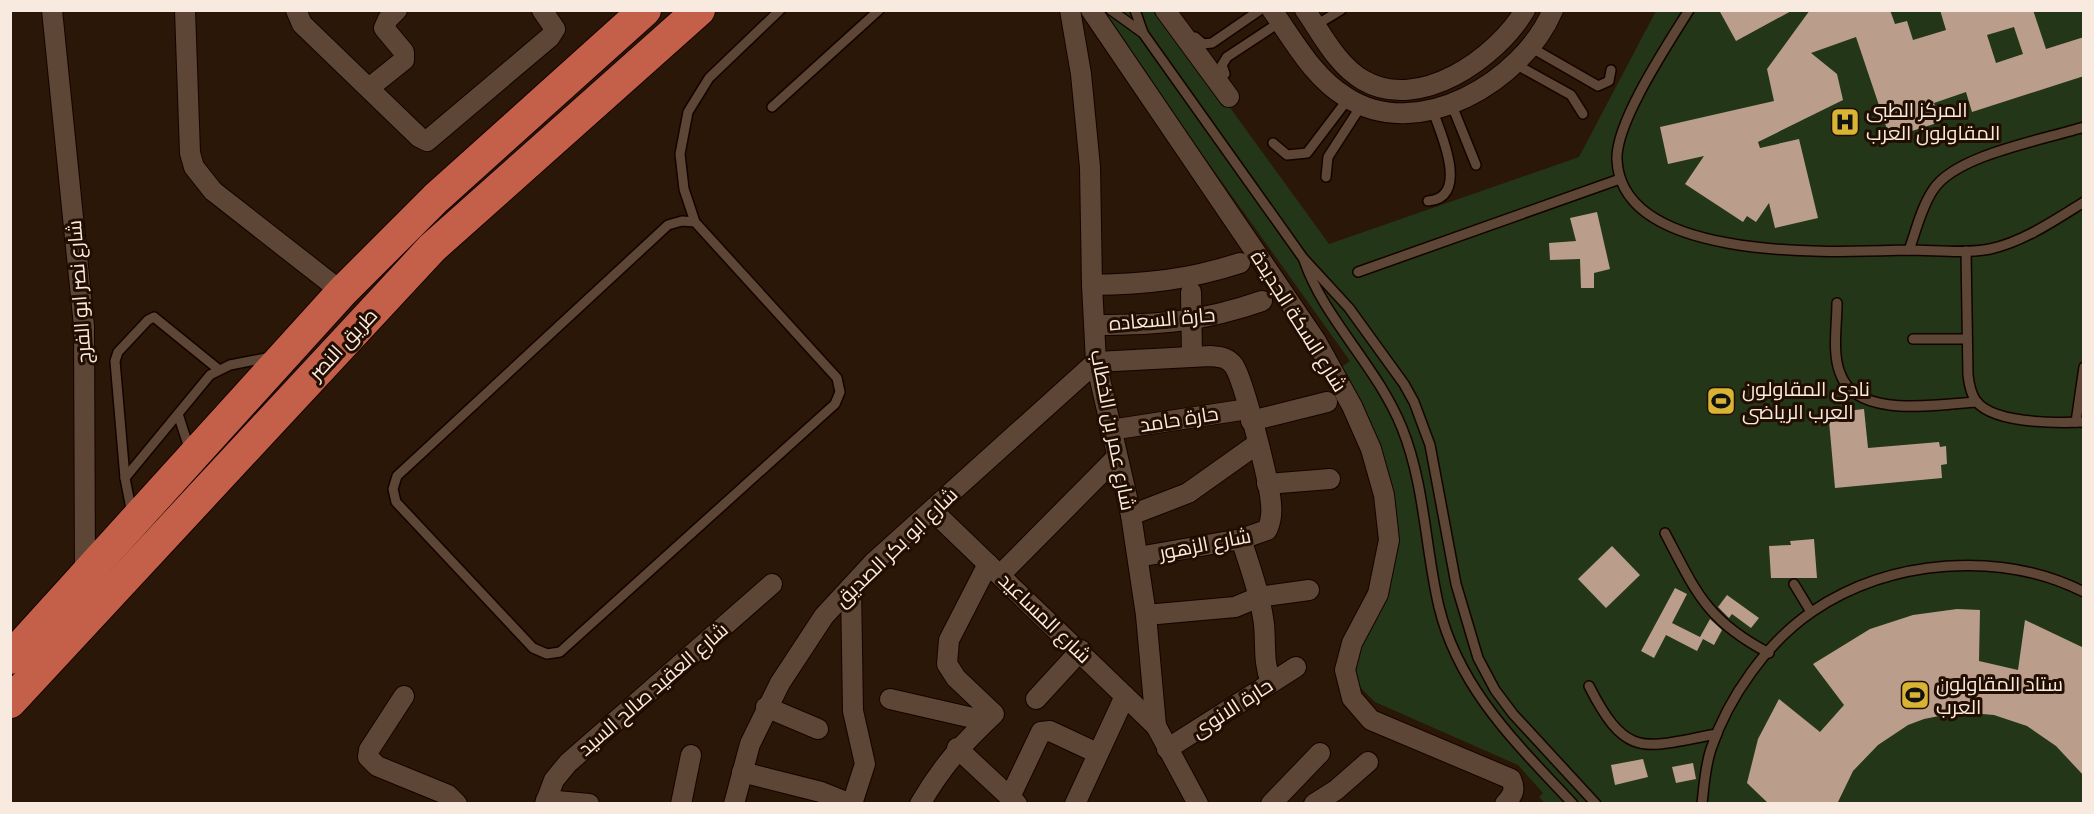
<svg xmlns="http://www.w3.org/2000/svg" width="2094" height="814" viewBox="0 0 2094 814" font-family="'Fira Sans Condensed',Cairo,sans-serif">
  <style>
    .green { fill: #243618 }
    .building { fill: #ba9e8b; fill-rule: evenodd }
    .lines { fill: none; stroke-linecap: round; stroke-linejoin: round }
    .service-casing { stroke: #130300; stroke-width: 12 }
    .minor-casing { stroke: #130300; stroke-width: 22 }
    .trunk-casing { stroke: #130300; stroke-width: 34 }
    .service { stroke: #5e4636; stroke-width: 9 }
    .minor { stroke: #5e4636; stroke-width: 20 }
    .trunk { stroke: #c4604a; stroke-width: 32 }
    .labels { text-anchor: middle; stroke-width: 6; stroke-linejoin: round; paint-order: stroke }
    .poi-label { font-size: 20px; fill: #f9eae0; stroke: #210e01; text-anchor: start }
    .street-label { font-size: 20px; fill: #f9eae0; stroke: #210e01 }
  </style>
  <rect width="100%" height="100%" fill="#2b1707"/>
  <path class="green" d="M 1100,11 L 1160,11 L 1329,244 L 1579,157 L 1656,11 L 2083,11 L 2083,803 L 1545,803 L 1539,797 L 1543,793 L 1518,765 L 1375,702 L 1359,686 L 1355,676 L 1355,653 L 1369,630 L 1388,474 L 1373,428 L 1337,370 L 1350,361 Z"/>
  <g class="building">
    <path d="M 1719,10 L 1793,10 L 1736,41 Z"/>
    <path d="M 1810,10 L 1890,10 L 1895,24 L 1907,21 L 1913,40 L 1946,30 L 1940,10 L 2033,10 L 2046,49 L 2084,37 L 2084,76 L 1972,112 L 1966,92 L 1934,103 L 1940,122 L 1890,138 L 1856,37 L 1811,53 L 1837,74 L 1843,100 L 1758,142 L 1760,148 L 1799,139 L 1818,218 L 1775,228 L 1769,203 L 1756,222 L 1747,216 L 1743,222 L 1685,184 L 1704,156 L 1668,164 L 1660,127 L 1774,101 L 1767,69 ZM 2014,27 L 2023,54 L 1996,63 L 1987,35 Z"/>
    <path d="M 1597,212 L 1610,269 L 1594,273 L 1594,288 L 1581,288 L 1580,259 L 1550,260 L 1549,243 L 1576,241 L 1570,218 Z"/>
    <path d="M 1864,409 L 1868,448 L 1939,442 L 1940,447 L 1946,446 L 1947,464 L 1941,465 L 1942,478 L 1835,488 L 1829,421 L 1848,420 L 1847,411 Z"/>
    <path d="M 1814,539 L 1817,578 L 1771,578 L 1769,546 L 1791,545 L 1790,541 Z"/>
    <path d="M 1612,546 L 1640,575 L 1606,608 L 1578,579 Z"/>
    <path d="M 1675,588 L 1687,594 L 1672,623 L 1700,637 L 1710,619 L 1722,630 L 1714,645 L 1703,639 L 1697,651 L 1666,635 L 1654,658 L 1641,651 Z"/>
    <path d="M 1727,595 L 1759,618 L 1751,628 L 1732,614 L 1729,618 L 1718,607 Z"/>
    <path d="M 1957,609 L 1980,610 L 1979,661 L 2018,670 L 2025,620 L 2084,648 L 2084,776 L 2056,746 L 2027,726 L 1994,715 L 1959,712 L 1924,719 L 1908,725 L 1878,745 L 1853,771 L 1837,804 L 1769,804 L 1747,783 L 1758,739 L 1779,699 L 1820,732 L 1844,705 L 1813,664 L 1870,629 L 1913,615 Z"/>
    <path d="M 1643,759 L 1648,777 L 1615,785 L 1611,765 Z"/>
    <path d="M 1693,763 L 1696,779 L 1676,783 L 1672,767 Z"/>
  </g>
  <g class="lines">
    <g class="service-casing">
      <g id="service">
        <path d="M 1111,10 L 1143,33"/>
        <path d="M 1135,10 L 1143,33 L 1303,258 L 1349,308 L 1404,384 L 1414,402 L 1430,445 L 1456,584 L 1478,658 L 1495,690 L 1513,714 L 1596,804"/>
        <path d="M 1689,10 C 1668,44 1615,123 1617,160 C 1622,264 1837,252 1909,250 C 1935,250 1964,254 1990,249 C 2023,242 2055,220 2084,202"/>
        <path d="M 1316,25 L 1341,10"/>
        <path d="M 1195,37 L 1203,44 L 1212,43 L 1260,10"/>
        <path d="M 1532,48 L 1598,86 L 1609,81 L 1611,70"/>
        <path d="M 1517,65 L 1571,95 L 1583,114"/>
        <path d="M 1225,74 L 1222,65 L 1227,57 L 1280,22"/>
        <path d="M 1451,103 L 1476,165"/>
        <path d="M 772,107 L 879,10"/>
        <path d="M 1273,143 L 1287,155 L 1307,153 L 1348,99"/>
        <path d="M 1326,177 L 1328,157 L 1361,106"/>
        <path d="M 1428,201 C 1471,198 1440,131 1432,109"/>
        <path d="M 695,222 L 682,221 L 668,225 L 397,476 L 393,489 L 396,502 L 533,648 L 547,654 L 560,652 L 835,404 L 840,392 L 837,378 L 695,222 L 684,189 L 680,154 L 688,112 L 709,78 L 780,10"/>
        <path d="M 1909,250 C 1916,231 1921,208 1933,190 C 1955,155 2043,140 2084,127"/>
        <path d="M 1966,251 L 1968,375 C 1969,384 1971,394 1976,401 C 1994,424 2057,423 2084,422"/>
        <path d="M 1304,260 C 1324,319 1377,366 1402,428 C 1425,485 1425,548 1439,607 C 1459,689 1517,744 1573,804"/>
        <path d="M 1358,272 L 1620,179"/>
        <path d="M 1837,303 C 1837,325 1832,353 1840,373 C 1856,420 1939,404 1977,402"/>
        <path d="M 1913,339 L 1967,339"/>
        <path d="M 178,414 L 190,451"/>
        <path d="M 2076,422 L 2084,367"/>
        <path d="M 125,478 L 115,361 L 118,352 L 148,320 L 154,317 L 218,369"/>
        <path d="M 132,514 L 125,478 L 210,375 L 230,365 L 271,357"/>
        <path d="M 1665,533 C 1696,592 1707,621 1769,653"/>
        <path d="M 1794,584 L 1811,612"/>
        <path d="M 1589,686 C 1627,761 1644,747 1717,734"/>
        <path d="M 1702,804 C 1704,786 1705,767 1711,749 C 1728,698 1767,642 1813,611 C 1890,559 2000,550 2084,592"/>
      </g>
    </g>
    <g class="minor-casing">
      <g id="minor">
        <path d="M 52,10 L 84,326 L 85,575"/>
        <path d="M 185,10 L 190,153 L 194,167 L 213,191 L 342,292"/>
        <path d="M 296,10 L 302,24 L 419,137 L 427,141 L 550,37 L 555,29 L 542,10"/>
        <path d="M 1070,10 L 1081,74 L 1090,167 L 1092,285 L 1096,362 L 1131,515 L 1146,615 L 1156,726 L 1198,804"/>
        <path d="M 1091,10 L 1316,341 L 1352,406 L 1371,449 L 1384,495 L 1389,540 L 1378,594 L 1352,643 L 1345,670 L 1352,698 L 1371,720 L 1511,779 C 1516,790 1513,795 1505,804"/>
        <path d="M 1165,10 L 1229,97"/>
        <path d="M 1272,10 C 1294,41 1313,77 1346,97 C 1418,144 1523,81 1553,10"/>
        <path d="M 1305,10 C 1322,34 1337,65 1363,80 C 1419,113 1497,58 1525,10"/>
        <path d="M 369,88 L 404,60 L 404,52 L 384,28 L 388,19 L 397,10"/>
        <path d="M 1092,285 C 1146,284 1188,280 1240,263"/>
        <path d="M 1191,292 L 1192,357"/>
        <path d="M 1095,325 C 1158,325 1202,322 1262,301"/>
        <path d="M 1251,421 L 1327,402"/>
        <path d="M 1110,430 L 1248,409"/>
        <path d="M 1267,484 L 1330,479"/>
        <path d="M 933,511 L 1156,726"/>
        <path d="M 1131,515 L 1188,493 L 1257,444"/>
        <path d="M 1241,539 C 1250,567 1260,594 1264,624 C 1266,645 1263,662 1271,683"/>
        <path d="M 1000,575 L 1117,457"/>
        <path d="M 851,587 L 853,711 L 865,764 L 852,804"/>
        <path d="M 1146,615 L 1235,607 L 1259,597 L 1309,590"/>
        <path d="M 404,696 L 369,750 L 368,757 L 377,766 L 448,795 L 457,804"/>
        <path d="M 890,699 L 986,721"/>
        <path d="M 1036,699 L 1081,650"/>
        <path d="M 766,707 L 818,729"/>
        <path d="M 957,748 L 1017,804"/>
        <path d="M 1167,749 L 1296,667"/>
        <path d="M 742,772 L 821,792 L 851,804"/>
        <path d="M 1010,797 L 1041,732 L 1050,731 L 1097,753"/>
        <path d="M 546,800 L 589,804"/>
        <path d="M 545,804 L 554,780 L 568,763 L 772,584"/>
        <path d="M 681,804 L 691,755"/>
        <path d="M 734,804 L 750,744 L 780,683 L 824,616 L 873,563 L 1096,362 L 1210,356 C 1220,357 1228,357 1234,366 C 1244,381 1270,484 1271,504 C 1272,514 1271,522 1267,530 L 1241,539 L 1138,557"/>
        <path d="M 920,804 C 942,766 963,743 994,714 L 956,678 L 947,664 L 949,640 L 988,564"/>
        <path d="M 1075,804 L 1125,696"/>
        <path d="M 1271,804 L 1320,753"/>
        <path d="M 1314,804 L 1336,790 L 1368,762"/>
      </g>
    </g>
    <g class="trunk-casing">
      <g id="trunk">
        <path d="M 10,658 L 342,292 L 436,198 L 645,10"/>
        <path d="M 10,702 L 432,248 L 699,10"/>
      </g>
    </g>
    <use href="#service" class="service"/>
    <use href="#minor" class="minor"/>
    <use href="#trunk" class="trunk"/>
  </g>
  <defs>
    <g id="hospital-square" transform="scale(1.5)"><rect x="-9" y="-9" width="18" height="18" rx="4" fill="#d9b334" stroke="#210e01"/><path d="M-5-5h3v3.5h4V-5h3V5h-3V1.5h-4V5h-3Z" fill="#111"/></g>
    <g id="stadium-square" transform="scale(1.5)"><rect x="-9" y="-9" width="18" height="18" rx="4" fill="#d9b334" stroke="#210e01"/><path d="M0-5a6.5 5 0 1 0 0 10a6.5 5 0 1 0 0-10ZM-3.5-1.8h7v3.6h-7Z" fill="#111"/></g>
  </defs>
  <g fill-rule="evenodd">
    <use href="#hospital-square" x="1845" y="122"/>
    <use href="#stadium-square" x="1721" y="401"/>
    <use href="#stadium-square" x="1915" y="695"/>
  </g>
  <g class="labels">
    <g class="poi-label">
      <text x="1866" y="117">المركز الطبى<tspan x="1866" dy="23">المقاولون العرب</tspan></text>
      <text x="1742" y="396">نادى المقاولون<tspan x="1742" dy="23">العرب الرياضى</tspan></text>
      <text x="1936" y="691">ستاد المقاولون<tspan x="1936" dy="23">العرب</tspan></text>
    </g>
    <g class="street-label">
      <text transform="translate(79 292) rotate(-94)" y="7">شارع نصر ابو الفرج</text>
      <text transform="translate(1162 319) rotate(-5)" y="7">حارة السعاده</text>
      <text transform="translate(1299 321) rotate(58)" y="7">شارع السكة الجديدة</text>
      <text transform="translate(343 344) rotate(-47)" y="7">طريق النصر</text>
      <text transform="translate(1179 419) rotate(-9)" y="7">حارة حامد</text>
      <text transform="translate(1113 430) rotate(79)" y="7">شارع عمر بن الخطاب</text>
      <text transform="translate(1205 544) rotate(-11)" y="7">شارع الزهور</text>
      <text transform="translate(896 547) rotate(-44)" y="7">شارع ابو بكر الصديق</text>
      <text transform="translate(1045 618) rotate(44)" y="7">شارع المساعيد</text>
      <text transform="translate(653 689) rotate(-41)" y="7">شارع العقيد صالح السيد</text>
      <text transform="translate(1232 708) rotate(-33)" y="7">حارة الانوى</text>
    </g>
  </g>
  <rect width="2094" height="814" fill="none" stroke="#f9eae0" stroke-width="24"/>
</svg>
